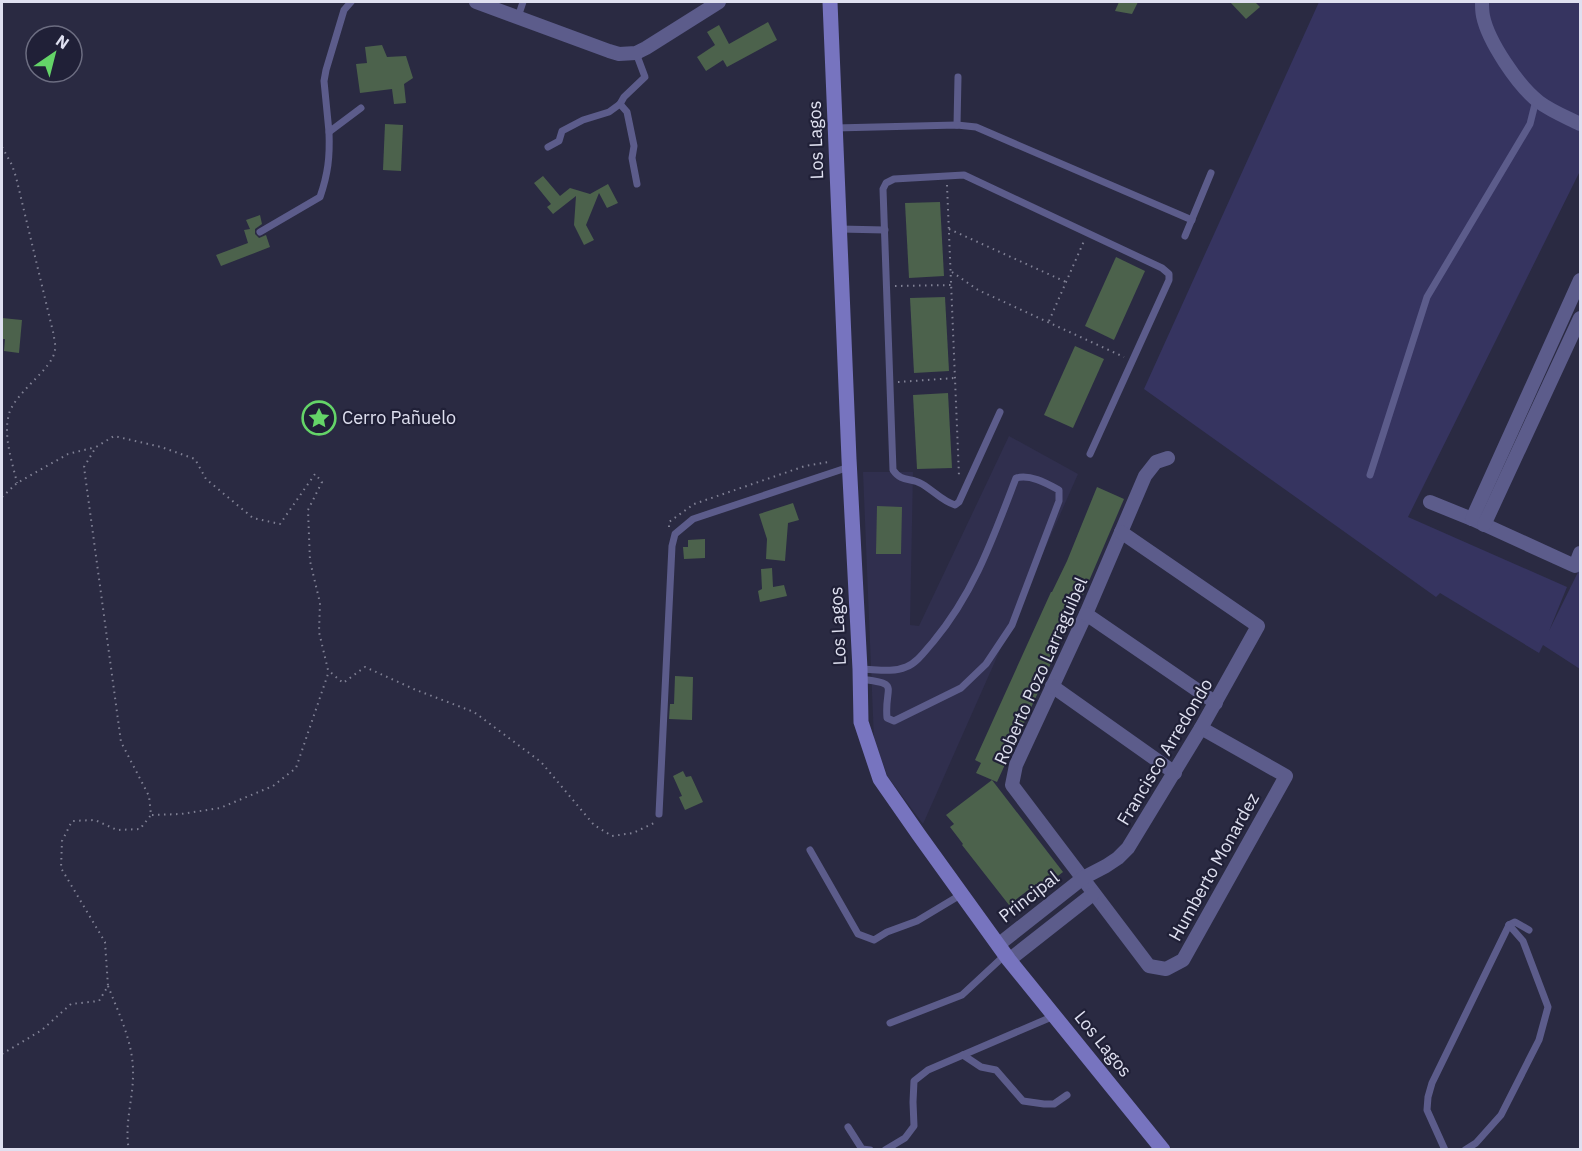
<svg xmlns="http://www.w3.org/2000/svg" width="1582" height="1151" viewBox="0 0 1582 1151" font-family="'IBM Plex Sans',sans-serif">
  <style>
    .built { fill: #302f4e }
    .green { fill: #363460 }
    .building { fill: #4c624c }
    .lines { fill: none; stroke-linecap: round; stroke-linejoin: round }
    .path { stroke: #808195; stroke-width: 2; stroke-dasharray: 1.5 4.5; stroke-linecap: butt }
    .service { stroke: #5c5c8b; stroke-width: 7 }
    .minor { stroke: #5c5c8b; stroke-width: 14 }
    .secondary { stroke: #7774bf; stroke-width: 15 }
    .labels { text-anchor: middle; stroke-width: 4.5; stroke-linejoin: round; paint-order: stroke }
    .street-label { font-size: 18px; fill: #dfe0f0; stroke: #202037 }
    .poi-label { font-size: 18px; fill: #dfe0f0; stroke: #202037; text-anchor: start }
  </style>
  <rect width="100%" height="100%" fill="#2a2a42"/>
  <path class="built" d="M 1009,436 L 1078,474 L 923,824 L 888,777 L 874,740 L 863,472 L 913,472 L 910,625 L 919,626 Z"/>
  <path class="green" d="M 1319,2 L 1580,2 L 1580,171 L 1408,517 L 1567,587 L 1549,631 L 1580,568 L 1580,669 L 1543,645 L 1539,653 L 1440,593 L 1436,597 L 1144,389 Z"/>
  <g class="building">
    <path d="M 1119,2 L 1138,2 L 1132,14 L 1115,11 Z"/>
    <path d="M 1230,2 L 1255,2 L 1260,7 L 1246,19 Z"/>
    <path d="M 768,22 L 777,40 L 727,67 L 723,60 L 706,71 L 697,57 L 715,45 L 707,32 L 719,25 L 729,44 Z"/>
    <path d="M 382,45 L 387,57 L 406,56 L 413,78 L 404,84 L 406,103 L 394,104 L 392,89 L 360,93 L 356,64 L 367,63 L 365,47 Z"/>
    <path d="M 385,124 L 403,125 L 401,171 L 383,170 Z"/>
    <path d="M 543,176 L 560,196 L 570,188 L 590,194 L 608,184 L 618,203 L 607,208 L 599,193 L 586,225 L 594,240 L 584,245 L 574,225 L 576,196 L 553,214 L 547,207 L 551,204 L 534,183 Z"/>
    <path d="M 940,202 L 944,276 L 909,278 L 905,203 Z"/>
    <path d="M 260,215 L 262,224 L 255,229 L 255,234 L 259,238 L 266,235 L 270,247 L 221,266 L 216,255 L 248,243 L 244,230 L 250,229 L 246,220 Z"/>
    <path d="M 1116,257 L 1145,271 L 1114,340 L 1085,326 Z"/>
    <path d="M 945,297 L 949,371 L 914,373 L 910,298 Z"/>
    <path d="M 2,318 L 22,320 L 19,353 L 4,351 L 5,339 L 2,339 Z"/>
    <path d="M 1075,346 L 1104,359 L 1073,428 L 1044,415 Z"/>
    <path d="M 948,393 L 952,468 L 917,469 L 913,395 Z"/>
    <path d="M 1097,487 L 1124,499 L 1083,595 L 1082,594 L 1064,636 L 1062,634 L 1047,673 L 997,782 L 976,773 L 981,763 L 975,760 L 1051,592 L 1052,592 L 1067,561 Z"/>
    <path d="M 793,503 L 799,520 L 788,523 L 785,561 L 766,559 L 767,539 L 759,514 Z"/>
    <path d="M 877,506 L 902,507 L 901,554 L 876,554 Z"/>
    <path d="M 705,539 L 705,558 L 684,559 L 683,547 L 688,547 L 688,540 Z"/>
    <path d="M 772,568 L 773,587 L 784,585 L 787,596 L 760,602 L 758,591 L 762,589 L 761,569 Z"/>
    <path d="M 675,676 L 693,677 L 692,720 L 669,719 L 670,704 L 674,704 Z"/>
    <path d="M 683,771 L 686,777 L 691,776 L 703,802 L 685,810 L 679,797 L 682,796 L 673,776 Z"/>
    <path d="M 992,780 L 1063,872 L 1041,889 L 1036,884 L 1009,905 L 962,845 L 963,844 L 950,827 L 954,824 L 946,815 Z"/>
  </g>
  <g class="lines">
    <g class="path">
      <path d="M 2,147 L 12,165 L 16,177 L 54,336 C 54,340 56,346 55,350 C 53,369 15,392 9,414 C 3,436 12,461 17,483"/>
      <path d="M 947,185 L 959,476"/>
      <path d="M 949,229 L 1066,282"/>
      <path d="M 952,272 L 978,290 L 1124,357"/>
      <path d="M 895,286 L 952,285"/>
      <path d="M 1049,321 L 1084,241"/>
      <path d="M 898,382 L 955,378"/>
      <path d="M 2,497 L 17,483 L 68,454 L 96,447"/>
      <path d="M 669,527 L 669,522 L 694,504 L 805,466 L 829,462"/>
      <path d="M 152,815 L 181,814 L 220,808 L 273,786 L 296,768 L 329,671"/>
      <path d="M 108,986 C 119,1014 134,1044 133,1075 C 133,1100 124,1125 129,1150"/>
      <path d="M 2,1054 L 42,1030 L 71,1004 L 99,1001 L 108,986 L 105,942 L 61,868 L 62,841 L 72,821 L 95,820 L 117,830 L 140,829 L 151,815 L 149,796 L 121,742 L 84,467 L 96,447 L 114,436 L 161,447 L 195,459 L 206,479 L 253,518 L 280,524 L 315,474 L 322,482 L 308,510 L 310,561 L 320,603 L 319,632 L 328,670 L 343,683 L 365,667 L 416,690 L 474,712 L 541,762 L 594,825 L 612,836 L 633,833 L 654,823"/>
    </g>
    <g class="service">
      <path d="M 351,2 L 344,10 L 326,70 L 324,81 L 329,132 L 361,108"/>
      <path d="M 518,17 L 523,2"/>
      <path d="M 620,104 L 627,112 L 634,146 L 632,158 L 637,184"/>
      <path d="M 957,125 L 958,77"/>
      <path d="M 835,128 L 957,125 L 976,127 L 1192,220"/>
      <path d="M 548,147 L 559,141 L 562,131 L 583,120 L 609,112 L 620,104 L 624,97 L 645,77 L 636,53"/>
      <path d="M 840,229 L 885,230"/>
      <path d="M 260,232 L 320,197 C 328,174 330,157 329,132"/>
      <path d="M 1185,236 L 1211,173"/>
      <path d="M 1000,412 L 959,502 L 955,505 C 942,501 934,491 922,484 C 910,477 902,483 893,470 L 883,189 L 886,183 L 894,179 L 964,175 L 1162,268 L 1169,274 L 1169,280 L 1090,454"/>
      <path d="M 1370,475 L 1427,297 L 1530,124 L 1536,100"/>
      <path d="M 860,669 C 875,669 892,673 906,667 C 917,663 925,651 933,642 C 974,593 993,538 1016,478 C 1030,474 1046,483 1059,490 L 1059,501 L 1012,625 L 986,664 L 961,688 L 894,721 L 887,718 C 884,685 902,684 860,679"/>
      <path d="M 659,814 L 672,546 L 675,534 L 693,519 L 849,467"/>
      <path d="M 810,850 L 858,934 L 874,940 L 887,932 L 917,921 L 962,894"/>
      <path d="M 1509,925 L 1515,922 L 1529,930"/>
      <path d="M 890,1023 L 962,995 L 1005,955"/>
      <path d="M 963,1055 L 981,1067 L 996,1070 L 1023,1101 L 1044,1104 L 1054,1104 L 1067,1095"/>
      <path d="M 848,1127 L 862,1149 L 870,1150"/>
      <path d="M 885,1150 L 905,1138 L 914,1126 L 913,1102 L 914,1081 L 928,1070 L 1054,1016"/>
      <path d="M 1445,1150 L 1427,1110 L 1428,1097 L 1432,1083 L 1509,925"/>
      <path d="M 1465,1150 L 1476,1143 L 1501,1115 L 1539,1040 L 1548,1007 L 1523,941 L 1509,925"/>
    </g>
    <g class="minor">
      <path d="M 476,2 L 609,51 L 619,54 L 636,53 L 646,48 L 719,2"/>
      <path d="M 1482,2 C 1482,6 1482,11 1483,16 C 1488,41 1518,86 1539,102 C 1551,111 1566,117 1580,124"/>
      <path d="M 1168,458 L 1156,462 L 1145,476 L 1086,614 L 1016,765 L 1012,785 C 1058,845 1103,906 1149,966 L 1166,969 L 1183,960 L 1286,776 L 1201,728"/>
      <path d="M 1430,502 L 1472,519 L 1575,566 L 1580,553"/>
      <path d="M 1472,519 L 1580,280"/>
      <path d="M 1484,525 L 1580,318"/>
      <path d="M 1086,614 L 1216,703"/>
      <path d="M 1052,686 L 1175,773"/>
      <path d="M 998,945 L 1083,878 L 1106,866 L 1118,858 L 1128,848 L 1201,728 L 1258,626 L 1121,532"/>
      <path d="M 1009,960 L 1093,894"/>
    </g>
    <path class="secondary" d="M 830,2 L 849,459 L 860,669 L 861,722 L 880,779 L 919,835 L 1009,960 L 1163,1150"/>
  </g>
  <defs>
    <g id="sight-ring" transform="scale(1.725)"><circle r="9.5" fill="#202037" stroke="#64d468" stroke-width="1.5"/><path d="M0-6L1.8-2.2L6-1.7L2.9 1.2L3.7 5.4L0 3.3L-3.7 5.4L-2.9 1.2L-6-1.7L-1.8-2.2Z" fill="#64d468"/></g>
  </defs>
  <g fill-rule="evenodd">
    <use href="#sight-ring" x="319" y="418"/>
  </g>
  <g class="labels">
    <g class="street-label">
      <text transform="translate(816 140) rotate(-92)" y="6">Los Lagos</text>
      <text transform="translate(838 626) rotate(-93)" y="6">Los Lagos</text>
      <text transform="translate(1041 671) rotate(-66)" y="6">Roberto Pozo Larraguibel</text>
      <text transform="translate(1165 752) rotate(-59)" y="6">Francisco Arredondo</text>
      <text transform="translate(1214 867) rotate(-61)" y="6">Humberto Monardez</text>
      <text transform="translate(1029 897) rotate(-38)" y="6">Principal</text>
      <text transform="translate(1103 1044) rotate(51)" y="6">Los Lagos</text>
    </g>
    <g class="poi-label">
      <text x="342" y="424">Cerro Pañuelo</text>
    </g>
  </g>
  <rect width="1582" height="1151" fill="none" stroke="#dfe0f0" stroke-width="6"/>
  <g transform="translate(54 54) rotate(35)"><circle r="28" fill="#202037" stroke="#6c6d81" stroke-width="1.5"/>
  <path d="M0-4.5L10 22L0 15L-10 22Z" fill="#64d468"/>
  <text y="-9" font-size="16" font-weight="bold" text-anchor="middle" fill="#dfe0f0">N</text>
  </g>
</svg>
